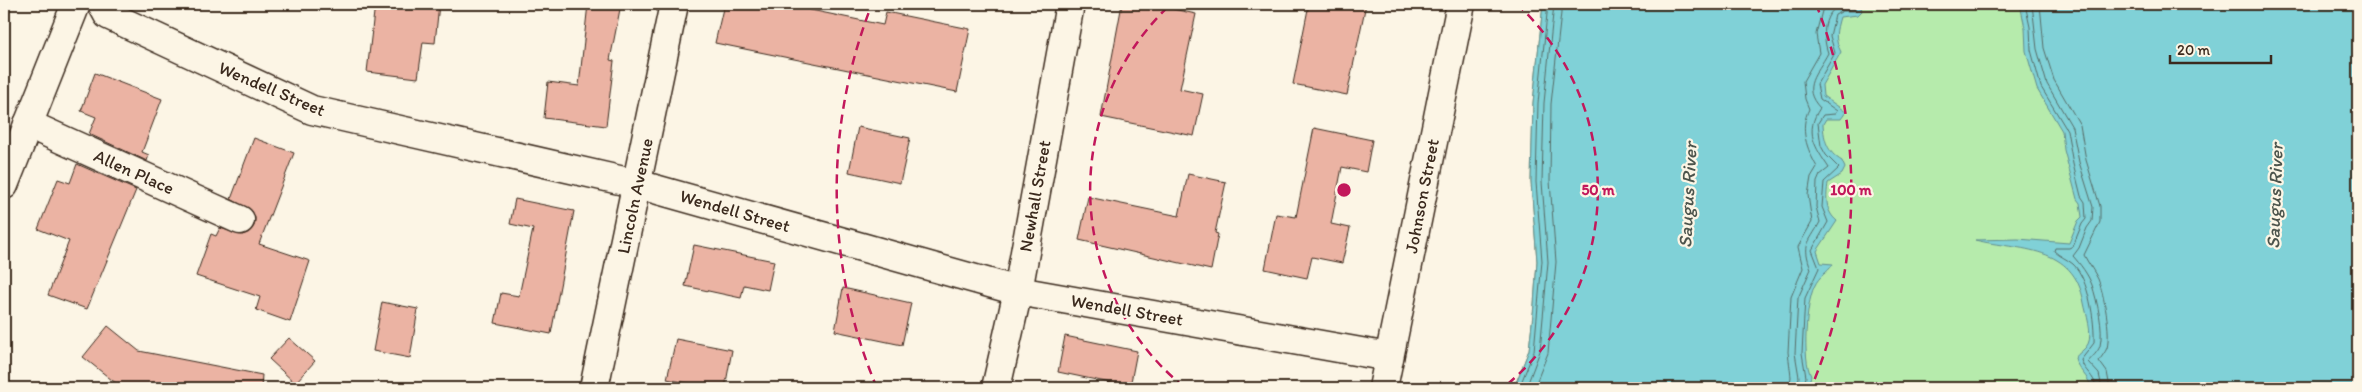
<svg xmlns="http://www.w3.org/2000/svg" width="2362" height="392" viewBox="0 0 2362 392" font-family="Itim,sans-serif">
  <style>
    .green { fill: #b6ebac; stroke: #788a65 }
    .water { fill: #80d1d7; stroke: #648e8d }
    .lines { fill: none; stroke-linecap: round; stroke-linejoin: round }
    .shore { stroke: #576d68; stroke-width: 1 }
    .building { fill: #ebb3a3; stroke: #3b2a1e }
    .street-casing { stroke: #3b2a1e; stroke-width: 31 }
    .secondary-casing { stroke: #3b2a1e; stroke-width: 31 }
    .street { stroke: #fcf5e5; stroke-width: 28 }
    .secondary { stroke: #fcf5e5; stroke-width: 28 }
    .ring { fill: none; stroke: #c2185b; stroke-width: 2.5; stroke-dasharray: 9 6 }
    .labels { text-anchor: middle; stroke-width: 4.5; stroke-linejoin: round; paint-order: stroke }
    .street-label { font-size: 18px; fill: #3b2a1e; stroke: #fcf5e5 }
    .water-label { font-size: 19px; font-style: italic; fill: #4c544c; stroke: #fcf5e5 }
    .centre { fill: #c2185b; stroke: #fcf5e5; stroke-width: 2.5 }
    .ring-label { font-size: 15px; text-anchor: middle; font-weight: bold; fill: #c2185b; stroke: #fcf5e5; stroke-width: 4.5; stroke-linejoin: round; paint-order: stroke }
  </style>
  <rect width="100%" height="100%" fill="#fcf5e5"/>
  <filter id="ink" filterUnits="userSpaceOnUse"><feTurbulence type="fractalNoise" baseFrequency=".02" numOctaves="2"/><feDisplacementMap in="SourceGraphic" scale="10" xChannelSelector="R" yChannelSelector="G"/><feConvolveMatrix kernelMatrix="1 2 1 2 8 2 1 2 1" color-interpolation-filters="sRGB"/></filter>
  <g filter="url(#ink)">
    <path class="green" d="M 1543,4 L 2358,4 L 2358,388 L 1514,388 L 1529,350 L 1534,305 L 1537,261 L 1531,182 L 1533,103 Z"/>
    <g class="water">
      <path d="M 1543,4 L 1860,4 L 1862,11 L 1858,15 L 1840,17 C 1836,31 1834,39 1841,52 L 1822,85 L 1823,96 L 1846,112 L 1841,119 L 1826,119 L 1823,124 C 1824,140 1827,152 1842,161 L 1845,168 L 1842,174 L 1828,183 C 1826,198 1825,211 1837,221 L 1817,251 L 1821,263 L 1833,264 C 1827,274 1820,274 1814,287 C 1806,305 1802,358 1811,376 L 1807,388 L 1514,388 L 1529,350 L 1534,305 L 1537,261 L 1531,182 L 1533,103 Z"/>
      <path d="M 2020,4 L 2358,4 L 2358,388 L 2091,388 C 2089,376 2078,371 2075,358 C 2078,353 2085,350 2088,344 C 2093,334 2086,313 2084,303 C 2074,244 2020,251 1975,240 L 2018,239 L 2069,243 L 2078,221 L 2082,217 L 2080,203 L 2077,199 L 2064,150 L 2062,131 L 2037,89 L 2026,51 L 2025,28 Z"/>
    </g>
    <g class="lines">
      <g class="shore">
        <path d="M 2025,4 L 2030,27 L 2031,50 L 2041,87 L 2067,130 L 2073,164 L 2081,196 L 2085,202 L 2086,219 L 2082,224 L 2073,246 L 2069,248 L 2055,248 L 2054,251 C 2059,256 2067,259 2073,264 C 2089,279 2095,322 2094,343 L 2081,360 C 2084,372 2095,375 2096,388"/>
        <path d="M 2032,4 L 2037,49 L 2047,84 L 2072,127 L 2079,162 L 2093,207 L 2092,221 L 2087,228 L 2079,248 L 2073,256 C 2080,264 2088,274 2092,285 C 2097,301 2104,329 2100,346 C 2098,352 2092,357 2088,362 L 2099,374 L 2102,388"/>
        <path d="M 2040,4 L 2044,48 L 2054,80 L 2080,125 L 2086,160 L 2100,206 L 2100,222 L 2084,255 C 2088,263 2094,271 2098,279 C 2104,294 2111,333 2107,348 C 2105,353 2101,357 2099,361 L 2107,372 L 2110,388"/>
        <path d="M 1519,388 L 1534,351 L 1542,261 L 1536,182 L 1538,103 L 1548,4"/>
        <path d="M 1526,388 L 1540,351 L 1548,262 L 1542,182 L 1544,103 L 1554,4"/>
        <path d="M 1534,388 L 1548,353 L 1556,262 L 1550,181 L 1551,104 L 1562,4"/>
        <path d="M 1789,388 L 1791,377 L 1788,352 L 1791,297 L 1803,268 L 1798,247 L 1812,222 L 1808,195 L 1811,177 L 1817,167 C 1807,149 1799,129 1809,109 L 1805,99 L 1803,81 L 1819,53 L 1816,34 L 1822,11 L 1827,4"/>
        <path d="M 1797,388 L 1799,377 L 1795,353 L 1798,298 L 1811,269 C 1802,243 1808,245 1820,222 L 1816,207 L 1817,182 L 1820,175 L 1829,168 C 1815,147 1804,132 1820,108 C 1800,87 1817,74 1828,53 C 1821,32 1823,6 1849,4"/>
        <path d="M 1803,388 L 1806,377 L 1802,353 L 1805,298 L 1819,268 L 1812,250 L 1828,222 L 1822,207 L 1824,182 L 1839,168 L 1826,155 L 1821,146 L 1818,123 L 1823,115 L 1835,114 L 1837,111 L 1820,99 L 1817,84 L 1835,53 L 1830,36 L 1835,15 L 1843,11 L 1855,11 L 1856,4"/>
      </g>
    </g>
    <g class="building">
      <path d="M 375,4 L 439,4 L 435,43 L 423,42 L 418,78 L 367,72 Z"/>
      <path d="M 588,4 L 621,4 L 610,60 L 614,61 L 606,126 L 544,118 L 548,82 L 579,86 Z"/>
      <path d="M 724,4 L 782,4 L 883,25 L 886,12 L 970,29 L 957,92 L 715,43 Z"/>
      <path d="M 1122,4 L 1174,4 L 1173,9 L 1196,14 L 1180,89 L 1203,94 L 1194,136 L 1101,117 Z"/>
      <path d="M 1309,4 L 1366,4 L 1347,95 L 1293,84 Z"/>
      <path d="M 95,73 L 162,99 L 142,152 L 149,155 L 147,161 L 89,134 L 96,117 L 81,111 Z"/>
      <path d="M 858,127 L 910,138 L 900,183 L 849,172 Z"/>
      <path d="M 1314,128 L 1372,140 L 1366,172 L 1342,167 L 1331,224 L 1350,228 L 1342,263 L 1312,257 L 1307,278 L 1265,269 L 1276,214 L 1296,217 Z"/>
      <path d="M 254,138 L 294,153 L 259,244 L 310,261 L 290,322 L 256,310 L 260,297 L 196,276 L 211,234 L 216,236 L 220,228 L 242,235 L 249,232 L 254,226 L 255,218 L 252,211 L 231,199 Z"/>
      <path d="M 77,164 L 136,190 L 87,309 L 48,295 L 69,241 L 38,229 L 58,179 L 70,183 Z"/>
      <path d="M 1188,174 L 1226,182 L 1215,233 L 1218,234 L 1211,270 L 1079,240 L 1088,197 L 1179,216 Z"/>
      <path d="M 515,199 L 574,211 L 551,334 L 495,323 L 501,293 L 519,296 L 533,229 L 510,224 Z"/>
      <path d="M 694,245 L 774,261 L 768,290 L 744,285 L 741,298 L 685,286 Z"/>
      <path d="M 843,288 L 911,303 L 902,345 L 835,331 Z"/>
      <path d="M 382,302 L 418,309 L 410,358 L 373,351 Z"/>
      <path d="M 108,326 L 139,351 L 262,375 L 261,388 L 122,388 L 83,357 Z"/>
      <path d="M 1065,336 L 1137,351 L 1130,387 L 1058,372 Z"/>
      <path d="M 289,338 L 315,361 L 295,383 L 269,359 Z"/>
      <path d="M 676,339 L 732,350 L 725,388 L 713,388 L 667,379 Z"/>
    </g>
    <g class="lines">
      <g class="street-casing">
        <g id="street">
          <path d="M 102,4 L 108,15 L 312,110 L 637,184 L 1018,291 L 1389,357"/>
          <path d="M 28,124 L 240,220"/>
          <path d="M 4,185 L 76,4"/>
          <path d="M 996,388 L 1018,291 L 1070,4"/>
          <path d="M 1383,388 L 1461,4"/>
        </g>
      </g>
      <g class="secondary-casing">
        <path id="secondary" d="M 594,388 L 674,4"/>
      </g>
      <use href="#street" class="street"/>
      <use href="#secondary" class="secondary"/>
    </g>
  </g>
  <g class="ring">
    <path d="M1184 387A254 254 0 0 1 1171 4M1517 4A254 254 0 0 1 1504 387"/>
    <path d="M877 388A507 507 0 0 1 872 4M1816 4A507 507 0 0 1 1811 388"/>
  </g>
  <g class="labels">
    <g class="street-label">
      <text transform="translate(272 89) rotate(23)" y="6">Wendell Street</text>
      <text transform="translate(134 172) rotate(24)" y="6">Allen Place</text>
      <text transform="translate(635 196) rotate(-78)" y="6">Lincoln Avenue</text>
      <text transform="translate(1035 196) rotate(-80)" y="6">Newhall Street</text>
      <text transform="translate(1422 196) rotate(-79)" y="6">Johnson Street</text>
      <text transform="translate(735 211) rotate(16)" y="6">Wendell Street</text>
      <text transform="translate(1127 310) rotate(10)" y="6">Wendell Street</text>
    </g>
    <g class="water-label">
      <text transform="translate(1687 195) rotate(-87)" y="7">Saugus River</text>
      <text transform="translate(2274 196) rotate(-88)" y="7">Saugus River</text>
    </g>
  </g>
  <circle cx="1344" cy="190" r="8" class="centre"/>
  <g class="ring-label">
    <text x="1598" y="195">50 m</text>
    <text x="1851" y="195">100 m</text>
  </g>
  <rect width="2362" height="392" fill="none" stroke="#fcf5e5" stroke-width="20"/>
  <rect x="10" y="10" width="2342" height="372" fill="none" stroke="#3b2a1e" stroke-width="2" filter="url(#ink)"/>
  <path d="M2170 55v8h101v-8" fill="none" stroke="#3b2a1e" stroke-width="2.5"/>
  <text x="2177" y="55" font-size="15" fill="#3b2a1e" stroke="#fcf5e5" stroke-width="4" paint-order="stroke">20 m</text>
</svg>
